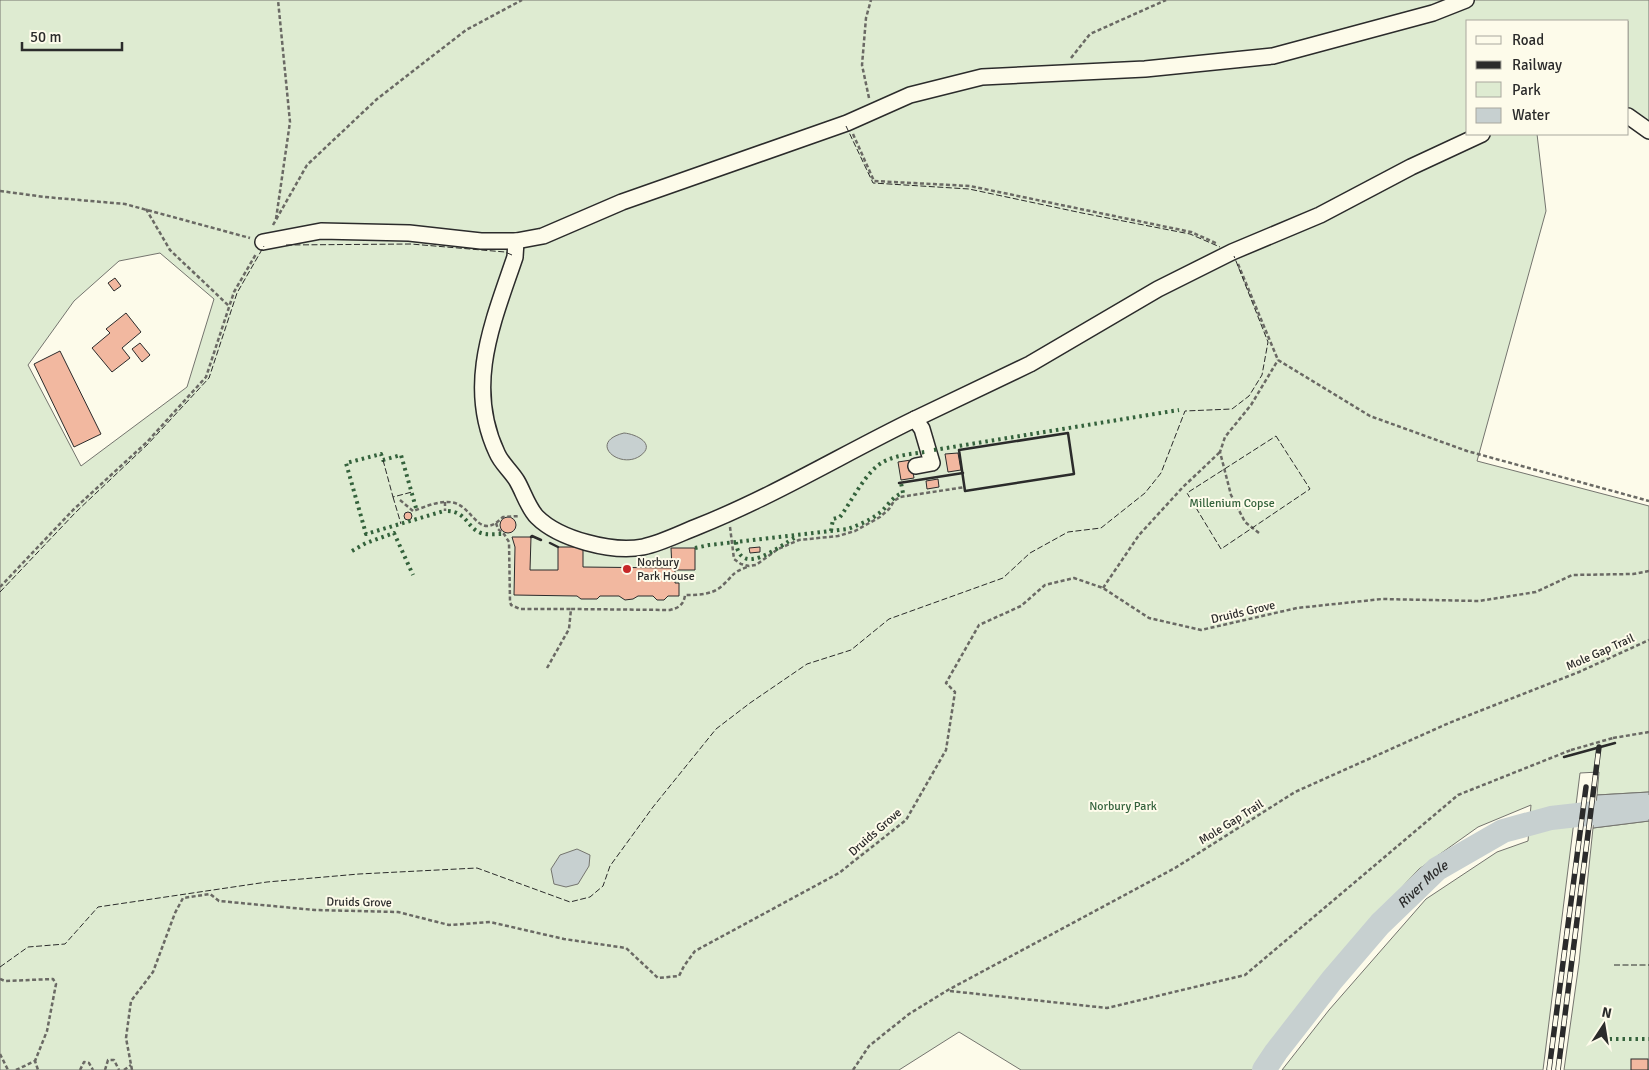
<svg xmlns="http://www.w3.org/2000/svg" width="1649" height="1070" viewBox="0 0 1649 1070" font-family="Signika,sans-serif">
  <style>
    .green { fill: #deebd1; stroke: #74746e; fill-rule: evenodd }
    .water { fill: #c7d0d0; stroke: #74746e }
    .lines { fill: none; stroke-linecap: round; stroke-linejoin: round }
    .river { stroke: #c7d0d0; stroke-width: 24 }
    .building { fill: #f2b8a0; stroke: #2b2b2b }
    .minor-casing { stroke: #2b2b2b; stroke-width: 18 }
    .path { stroke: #6a6964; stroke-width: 2.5; stroke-dasharray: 4 2.5; stroke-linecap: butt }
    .minor { stroke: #fdfbea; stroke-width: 15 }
    .rail-casing { stroke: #2b2b2b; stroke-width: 5.5 }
    .rail { stroke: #fdfbea; stroke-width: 4; stroke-dasharray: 11; stroke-linecap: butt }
    .path-bridge { stroke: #6a6964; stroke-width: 2.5; stroke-dasharray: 4 2.5; stroke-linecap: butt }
    .hedge { stroke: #34623c; stroke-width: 4; stroke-dasharray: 2.5 4; stroke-linecap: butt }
    .fence { stroke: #2b2b2b; stroke-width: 1; stroke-dasharray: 6 2.5; stroke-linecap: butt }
    .wall { stroke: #2b2b2b; stroke-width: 2.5 }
    .poi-dot { fill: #c62828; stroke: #fdfbea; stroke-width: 2 }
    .labels { text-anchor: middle; stroke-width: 4; stroke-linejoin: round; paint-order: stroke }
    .park-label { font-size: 12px; fill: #34623c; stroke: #fdfbea }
    .poi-label { font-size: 12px; fill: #2b2b2b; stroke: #fdfbea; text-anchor: start }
    .street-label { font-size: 12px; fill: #2b2b2b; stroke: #fdfbea }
    .water-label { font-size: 14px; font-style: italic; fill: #2b2b2b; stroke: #fdfbea }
  </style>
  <rect width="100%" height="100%" fill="#fdfbea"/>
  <g class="green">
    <path d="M 0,0 L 1649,0 L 1649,123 L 1628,109 L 1628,21 L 1468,21 L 1468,134 L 1537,134 L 1546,211 L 1477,461 L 1649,506 L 1649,792 L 1597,795 L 1599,772 L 1580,773 L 1543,1070 L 1282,1070 L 1329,1010 L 1426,899 L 1497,852 L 1528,841 L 1531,805 L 1478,827 L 1419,869 L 1354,938 L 1279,1035 L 1256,1070 L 1021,1070 L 959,1032 L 899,1070 L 0,1070 ZM 160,253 L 214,299 L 187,387 L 81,466 L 28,365 L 74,301 L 119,261 Z"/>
    <path d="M 1649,821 L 1649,1070 L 1564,1070 L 1579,963 L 1593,828 Z"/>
  </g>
  <g class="water">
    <path d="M 624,433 C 636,434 657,444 640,456 C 619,470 587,442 624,433 Z"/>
    <path d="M 1649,792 L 1649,821 L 1593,828 L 1597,795 Z"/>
    <path d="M 577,849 L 590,855 L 589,866 L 578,884 L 566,887 L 554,884 L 551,869 L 560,855 Z"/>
  </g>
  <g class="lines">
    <path class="river" id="s1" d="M 1264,1070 L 1276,1052 L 1332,980 L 1380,924 L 1437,869 L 1503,831 L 1551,818 L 1649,807"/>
  </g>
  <g class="building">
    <path d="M 115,278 L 121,286 L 114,291 L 108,283 Z"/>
    <path d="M 126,313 L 141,332 L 122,348 L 130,358 L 112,372 L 92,348 L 110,333 L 106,329 Z"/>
    <path d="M 140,343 L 150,355 L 142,362 L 132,349 Z"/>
    <path d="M 60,351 L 101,434 L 74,447 L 34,364 Z"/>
    <path d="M 958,453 L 961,470 L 948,472 L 945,454 Z"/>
    <path d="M 911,460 L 914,478 L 901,480 L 898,462 Z"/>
    <path d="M 938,479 L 939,487 L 927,489 L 926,481 Z"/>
    <circle cx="408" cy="516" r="4"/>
    <circle cx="508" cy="525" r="8"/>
    <path d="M 512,537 L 531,537 L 530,570 L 558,570 L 558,547 L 583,547 L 583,567 L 672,568 L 671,548 L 695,548 L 695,570 L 675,570 L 675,583 L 679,583 L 679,596 L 668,596 L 664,600 L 657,600 L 653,596 L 638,596 L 633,599 L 625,600 L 619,596 L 600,596 L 597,599 L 581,599 L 577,596 L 514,595 L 515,547 Z"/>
    <path d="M 760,547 L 760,552 L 750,553 L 749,548 Z"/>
    <rect x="1631" y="1059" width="17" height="11"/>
  </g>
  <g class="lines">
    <g class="minor-casing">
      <g id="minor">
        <path d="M 1628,116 L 1649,131"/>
        <path d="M 516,241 L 515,257 C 493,322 465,385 497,453 C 501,463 511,471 517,481 C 523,491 528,508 537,517 C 559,539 612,553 643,547 C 662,543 681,533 699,526 C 774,496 843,454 915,419 L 922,429 L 932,463 L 916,466"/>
        <path d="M 263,242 L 321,231 L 409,233 L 481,241 L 516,241 L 543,236 L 622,202 L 847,123 L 910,95 L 982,77 L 1145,69 L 1273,56 L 1433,13 L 1466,0"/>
        <path d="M 915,419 L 1030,364 L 1158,289 L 1232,252 L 1320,215 L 1411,167 L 1482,134"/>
      </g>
    </g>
    <g class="path">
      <path d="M 1071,58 L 1090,34 L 1166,0"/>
      <path d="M 869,98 L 862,65 L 866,18 L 871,0"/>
      <path d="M 853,134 L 874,181 L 970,186 L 1191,232 L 1218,244"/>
      <path d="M 0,191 L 45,197 L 125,204 L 250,238"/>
      <path d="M 146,209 L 170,250 L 229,306"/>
      <path d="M 276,219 L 290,122 L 278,0"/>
      <path d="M 273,225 L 307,165 L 377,99 L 466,30 L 522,0"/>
      <path d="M 1238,264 L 1278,360 L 1370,416 L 1467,451 L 1649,501"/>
      <path d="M 400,500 L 413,511 C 425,507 441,499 455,503 C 475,510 479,541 503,517 L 520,516"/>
      <path d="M 445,502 L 445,511"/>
      <path d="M 496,523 L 498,529 L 504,534 L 509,542 L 510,601 L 511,605 L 520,609 L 571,609"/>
      <path d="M 730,527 L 734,559 L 741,564 L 749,566 L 756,565 L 778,549 L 799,540 L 838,536 L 855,531 L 880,517 L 889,509 L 894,501 L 900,497 L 965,487"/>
      <path d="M 1259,533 L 1245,522 L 1231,495 L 1220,452 L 1225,437 L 1251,405 L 1278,360"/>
      <path d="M 0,587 L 73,510 L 147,442 L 206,377 L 234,292 L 256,254"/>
      <path d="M 1103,588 L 1139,535 L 1183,487 L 1220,452"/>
      <path d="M 547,668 L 569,629 L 571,609 L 670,610 C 678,608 684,605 685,595 C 698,595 713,595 723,585 C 734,575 731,573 747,567"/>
      <path d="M 1613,738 L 1649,732"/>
      <path d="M 0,979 L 5,981 L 53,979 L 56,984 L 47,1031 L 35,1061"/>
      <path d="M 950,991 L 1107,1008 L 1245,975 L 1458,795 L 1571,750"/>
      <path d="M 0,1054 L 8,1070"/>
      <path d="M 16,1070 L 35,1061 L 38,1070"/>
      <path d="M 80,1070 L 84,1062 L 89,1063 L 93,1070"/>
      <path d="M 105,1070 L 108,1060 L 114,1060 L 119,1070"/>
      <path d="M 124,1070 L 131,1065"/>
      <path d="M 132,1070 L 126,1038 L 131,1001 L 153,972 L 175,913 L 183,898 L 210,894 L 219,901 L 315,910 L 398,912 L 449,925 L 490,922 L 564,939 L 626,948 L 658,978 L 679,976 L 684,966 L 695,951 L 839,873 L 906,820 L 946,750 L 955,692 L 946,683 L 979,625 L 1021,606 L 1045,585 L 1074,578 L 1103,588 L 1149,618 L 1201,630 L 1297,608 L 1382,599 L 1479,601 L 1536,592 L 1572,575 L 1633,574 L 1649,571"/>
      <path d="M 853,1070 L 869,1046 L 909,1014 L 948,990 L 1175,868 L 1295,792 L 1449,723 L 1579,672 L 1649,640"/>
    </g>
    <use href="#minor" class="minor"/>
    <g class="rail-casing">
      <g id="rail">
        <path d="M 1549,1070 L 1586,787"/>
        <path d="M 1558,1070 L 1599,747"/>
      </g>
    </g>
    <use href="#rail" class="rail"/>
    <path class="path-bridge" d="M 1571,750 L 1613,738"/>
    <g class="hedge">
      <path d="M 934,450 L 1179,410"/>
      <path d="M 416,508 L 401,455 L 383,460 L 381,454 L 346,463 L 366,534 L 444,511"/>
      <path d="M 448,511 C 467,512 467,528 481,533 C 487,535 495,534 502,534"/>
      <path d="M 831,531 L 833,519 L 840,517 C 852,501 866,471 883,462 C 896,455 911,454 925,452"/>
      <path d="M 736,542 C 740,579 779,546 796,537"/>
      <path d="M 695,548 L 709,545 L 848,529 C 858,525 869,521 878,514 C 887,508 892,496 903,493 L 901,483"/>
      <path d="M 352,551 L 366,543 L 394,533 L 413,575"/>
      <path d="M 1603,1039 L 1649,1039"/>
    </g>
    <g class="fence">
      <path d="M 846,126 L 873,183 L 969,189 L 1082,213 L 1190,234 L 1220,247"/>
      <path d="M 286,245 L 411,244 L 505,252 L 512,255"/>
      <path d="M 1276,436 L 1310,489 L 1221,549 L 1187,493 Z"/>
      <path d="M 383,460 L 393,497 L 412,492"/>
      <path d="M 393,497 L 401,524"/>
      <path d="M 0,592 L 76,512 L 148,444 L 209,378 L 237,293 L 264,246"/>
      <path d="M 1614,965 L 1649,965"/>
      <path d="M 0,967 L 28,947 L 65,944 L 98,907 L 267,882 L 359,874 L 477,868 L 570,902 L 590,897 L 603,886 L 610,866 L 653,807 L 716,729 L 750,703 L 807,664 L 851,650 L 889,619 L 1003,578 L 1030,553 L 1068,532 L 1101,528 L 1145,493 L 1161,473 L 1185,411 L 1232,409 L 1249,396 L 1262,375 L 1268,342 L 1234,256"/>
    </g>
    <g class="wall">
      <path d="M 1068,433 L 1074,474 L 965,491 L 959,450 Z"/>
      <path d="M 899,483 L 963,473"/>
      <path d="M 531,537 L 532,536 L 541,540"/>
      <path d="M 550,543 L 558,547"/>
      <path d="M 1564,757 L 1615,743"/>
    </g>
  </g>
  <circle class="poi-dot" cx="627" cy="569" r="5"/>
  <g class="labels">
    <g class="park-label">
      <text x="1232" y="507">Millenium Copse</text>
      <text x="1123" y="810">Norbury Park</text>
    </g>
    <g class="poi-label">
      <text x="637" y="566">Norbury<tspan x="637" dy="14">Park House</tspan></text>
    </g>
    <g class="street-label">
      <text transform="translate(1243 612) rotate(-13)" y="4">Druids Grove</text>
      <text transform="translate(1600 652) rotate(-24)" y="4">Mole Gap Trail</text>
      <text transform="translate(1231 822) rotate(-32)" y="4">Mole Gap Trail</text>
      <text transform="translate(875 832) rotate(-41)" y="4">Druids Grove</text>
      <text transform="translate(359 902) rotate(1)" y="4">Druids Grove</text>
    </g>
    <g class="water-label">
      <text dy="5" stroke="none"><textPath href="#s1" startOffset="245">River Mole</textPath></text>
    </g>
  </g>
  <rect x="1466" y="20" width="162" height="115" fill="#fdfbea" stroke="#a9a89e"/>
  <rect x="1476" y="36" width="25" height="8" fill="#fdfbea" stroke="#a9a89e"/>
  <text x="1512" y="45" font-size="15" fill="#2b2b2b">Road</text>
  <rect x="1476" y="61" width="25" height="8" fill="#2b2b2b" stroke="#a9a89e"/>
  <text x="1512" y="70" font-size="15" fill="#2b2b2b">Railway</text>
  <rect x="1476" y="82" width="25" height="15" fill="#deebd1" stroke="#a9a89e"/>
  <text x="1512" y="95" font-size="15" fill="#2b2b2b">Park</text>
  <rect x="1476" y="108" width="25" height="15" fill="#c7d0d0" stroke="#a9a89e"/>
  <text x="1512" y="120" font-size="15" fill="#2b2b2b">Water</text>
  <g transform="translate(1604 1025) rotate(12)" stroke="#fdfbea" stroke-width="4" paint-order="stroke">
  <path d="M0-4L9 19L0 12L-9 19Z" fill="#2b2b2b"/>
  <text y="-8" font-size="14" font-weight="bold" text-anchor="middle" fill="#2b2b2b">N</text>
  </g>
  <path d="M22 42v8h100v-8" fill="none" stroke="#2b2b2b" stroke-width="2.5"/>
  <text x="30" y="42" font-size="15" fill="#2b2b2b" stroke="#fdfbea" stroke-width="4" paint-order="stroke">50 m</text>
</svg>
